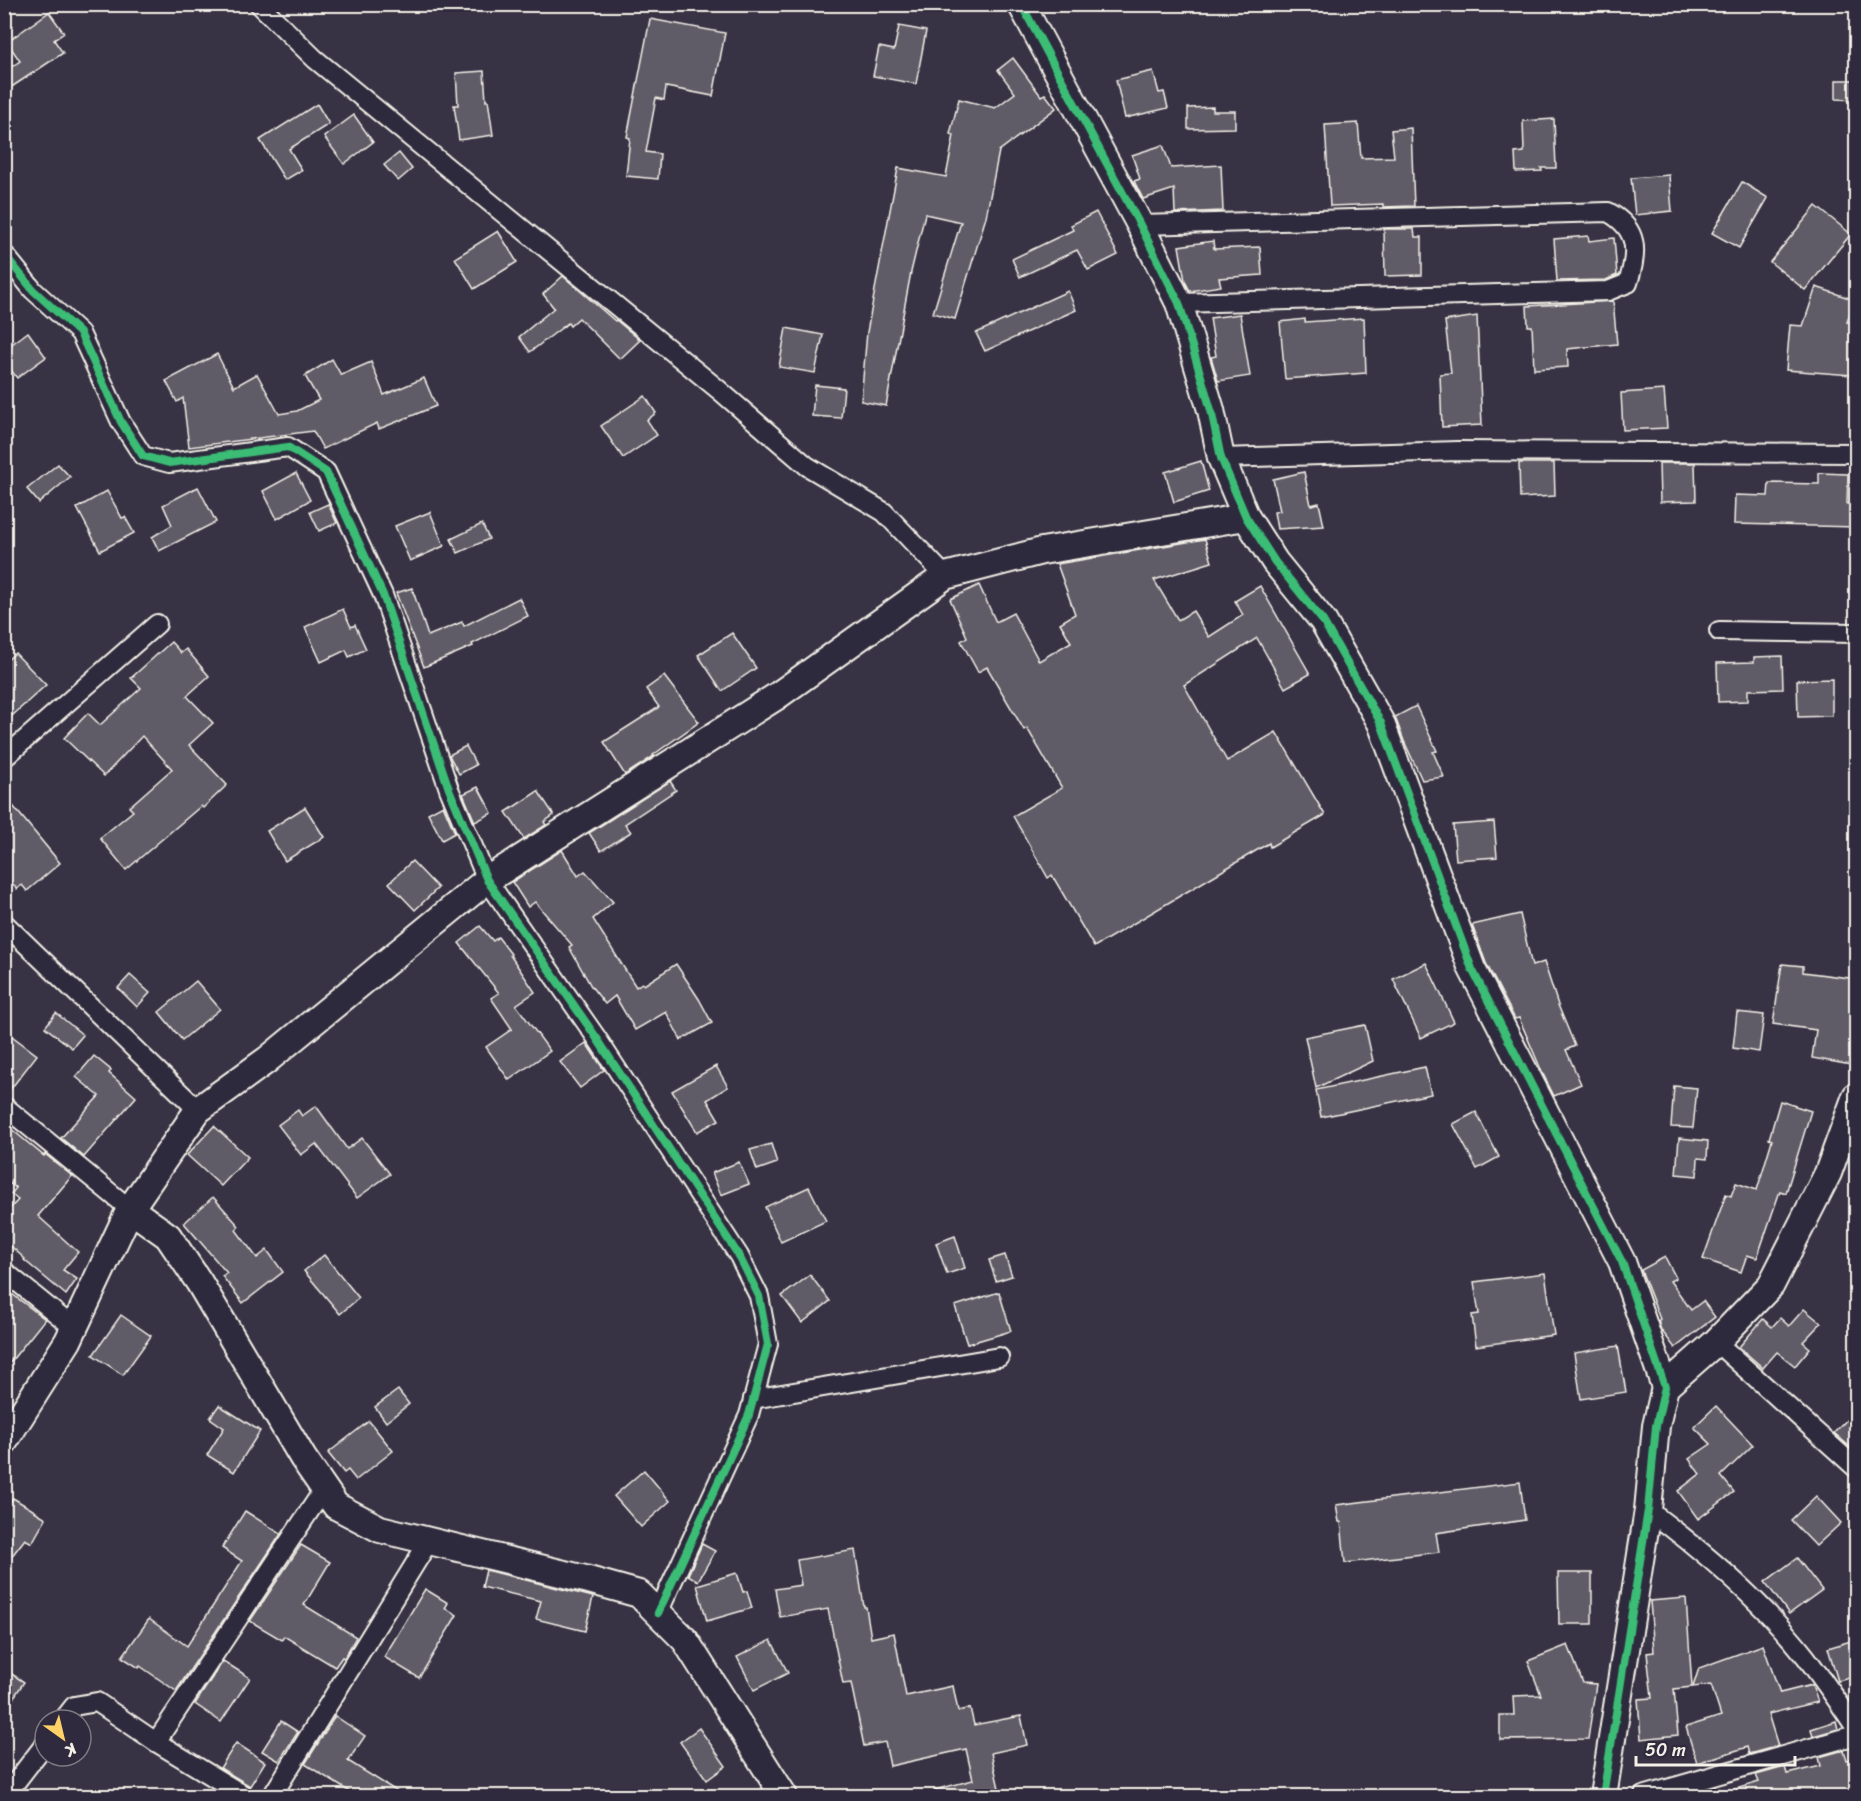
<svg xmlns="http://www.w3.org/2000/svg" width="1861" height="1801" viewBox="0 0 1861 1801" font-family="Sriracha,sans-serif">
  <style>
    .building { fill: #5f5c67; stroke: #f4f1e8; stroke-width: 1.5 }
    .lines { fill: none; stroke-linecap: round; stroke-linejoin: round }
    .street-casing { stroke: #f4f1e8; stroke-width: 22 }
    .secondary-casing { stroke: #f4f1e8; stroke-width: 30 }
    .street { stroke: #2f2a3d; stroke-width: 18 }
    .secondary { stroke: #2f2a3d; stroke-width: 26 }
    .cycleway-casing { stroke: #2f2a3d; stroke-width: 11 }
    .cycleway { stroke: #3abd76; stroke-width: 8 }
  </style>
  <rect width="100%" height="100%" fill="#373244"/>
  <filter id="ink" filterUnits="userSpaceOnUse"><feTurbulence type="fractalNoise" baseFrequency=".0167" numOctaves="2"/><feDisplacementMap in="SourceGraphic" scale="12" xChannelSelector="R" yChannelSelector="G"/><feConvolveMatrix kernelMatrix="1 2 1 2 8 2 1 2 1" color-interpolation-filters="sRGB"/></filter>
  <g filter="url(#ink)">
    <g class="building">
      <path d="M 49,12 L 64,33 L 54,40 L 63,53 L 4,92 L 4,72 L 20,61 L 7,42 Z"/>
      <path d="M 650,19 L 725,33 L 713,96 L 666,87 L 664,100 L 656,98 L 646,152 L 660,154 L 658,179 L 626,176 L 630,138 L 627,137 Z"/>
      <path d="M 899,26 L 926,31 L 916,84 L 873,76 L 879,47 L 894,50 Z"/>
      <path d="M 1013,58 L 1041,96 L 1045,94 L 1056,108 L 999,151 L 986,217 L 955,319 L 933,313 L 961,222 L 925,214 L 911,272 L 886,406 L 861,401 L 867,332 L 898,168 L 946,177 L 954,135 L 950,134 L 959,99 L 995,108 L 1015,93 L 998,70 Z"/>
      <path d="M 484,71 L 486,101 L 488,100 L 493,135 L 459,140 L 454,105 L 458,105 L 456,73 Z"/>
      <path d="M 1153,71 L 1159,93 L 1164,92 L 1168,108 L 1125,118 L 1116,80 Z"/>
      <path d="M 1836,80 L 1857,80 L 1857,100 L 1836,99 Z"/>
      <path d="M 317,104 L 329,124 L 289,149 L 302,170 L 285,180 L 260,140 Z"/>
      <path d="M 1213,107 L 1213,111 L 1235,111 L 1235,128 L 1188,129 L 1188,108 Z"/>
      <path d="M 354,115 L 373,142 L 344,164 L 324,137 Z"/>
      <path d="M 1554,119 L 1556,168 L 1541,168 L 1542,171 L 1516,172 L 1515,153 L 1524,152 L 1523,121 Z"/>
      <path d="M 1358,123 L 1361,158 L 1394,157 L 1391,130 L 1411,128 L 1414,206 L 1383,207 L 1383,204 L 1330,206 L 1325,125 Z"/>
      <path d="M 1163,145 L 1171,168 L 1221,165 L 1223,211 L 1175,213 L 1174,189 L 1143,199 L 1134,181 L 1140,179 L 1132,155 Z"/>
      <path d="M 399,153 L 412,169 L 398,181 L 384,165 Z"/>
      <path d="M 1669,175 L 1672,211 L 1635,215 L 1631,178 Z"/>
      <path d="M 1742,182 L 1768,198 L 1739,248 L 1712,233 Z"/>
      <path d="M 1816,206 L 1851,234 L 1805,290 L 1770,262 Z"/>
      <path d="M 1096,212 L 1118,255 L 1088,270 L 1077,250 L 1020,277 L 1012,259 L 1073,230 L 1071,225 Z"/>
      <path d="M 1384,229 L 1414,229 L 1415,237 L 1422,237 L 1422,275 L 1385,276 Z"/>
      <path d="M 498,231 L 517,262 L 474,289 L 455,258 Z"/>
      <path d="M 1588,236 L 1589,241 L 1614,238 L 1617,275 L 1606,280 L 1557,281 L 1554,239 Z"/>
      <path d="M 1213,241 L 1214,249 L 1260,247 L 1262,275 L 1219,278 L 1221,286 L 1190,291 L 1185,281 L 1179,246 Z"/>
      <path d="M 563,276 L 615,321 L 616,320 L 640,340 L 620,359 L 579,318 L 570,326 L 568,323 L 530,352 L 519,337 L 554,308 L 543,294 Z"/>
      <path d="M 1816,287 L 1855,300 L 1847,322 L 1857,323 L 1852,375 L 1786,370 L 1790,325 L 1803,326 Z"/>
      <path d="M 1068,291 L 1076,310 L 985,351 L 976,333 Z"/>
      <path d="M 1613,301 L 1617,344 L 1567,349 L 1568,367 L 1534,369 L 1532,326 L 1528,326 L 1527,306 Z"/>
      <path d="M 1240,314 L 1250,376 L 1218,381 L 1211,357 L 1216,356 L 1210,318 Z"/>
      <path d="M 1477,316 L 1482,425 L 1442,427 L 1440,374 L 1451,373 L 1445,321 Z"/>
      <path d="M 1364,318 L 1366,373 L 1285,379 L 1280,322 L 1305,319 L 1305,322 Z"/>
      <path d="M 786,328 L 823,335 L 815,373 L 779,367 Z"/>
      <path d="M 28,332 L 46,357 L 17,378 L 4,361 L 4,350 Z"/>
      <path d="M 217,354 L 234,387 L 257,374 L 279,414 L 297,411 L 319,400 L 305,376 L 332,359 L 341,375 L 371,362 L 384,395 L 424,378 L 436,406 L 379,429 L 377,423 L 323,449 L 313,431 L 189,447 L 183,398 L 177,402 L 166,381 Z"/>
      <path d="M 815,385 L 844,388 L 841,418 L 812,416 Z"/>
      <path d="M 1664,390 L 1667,428 L 1623,430 L 1621,393 Z"/>
      <path d="M 645,396 L 656,413 L 647,420 L 657,435 L 623,458 L 601,426 Z"/>
      <path d="M 1201,461 L 1209,491 L 1174,502 L 1165,472 Z"/>
      <path d="M 1519,463 L 1554,463 L 1555,496 L 1520,498 Z"/>
      <path d="M 1659,463 L 1695,463 L 1696,501 L 1660,502 Z"/>
      <path d="M 58,464 L 70,477 L 39,503 L 27,489 Z"/>
      <path d="M 1304,472 L 1311,505 L 1319,503 L 1324,526 L 1277,529 L 1274,512 L 1280,511 L 1273,479 Z"/>
      <path d="M 296,473 L 310,500 L 277,519 L 263,491 Z"/>
      <path d="M 1819,473 L 1848,474 L 1847,504 L 1857,504 L 1857,527 L 1734,524 L 1735,495 L 1768,496 L 1769,483 L 1819,484 Z"/>
      <path d="M 198,487 L 216,522 L 159,551 L 152,537 L 172,525 L 163,505 Z"/>
      <path d="M 107,491 L 122,518 L 125,517 L 134,533 L 100,551 L 77,508 Z"/>
      <path d="M 328,504 L 337,523 L 319,531 L 310,512 Z"/>
      <path d="M 430,512 L 444,546 L 410,561 L 395,526 Z"/>
      <path d="M 482,524 L 489,539 L 458,553 L 451,539 Z"/>
      <path d="M 1205,539 L 1212,562 L 1154,580 L 1178,620 L 1193,611 L 1209,637 L 1243,615 L 1235,601 L 1260,586 L 1310,674 L 1285,688 L 1257,638 L 1184,685 L 1227,761 L 1276,732 L 1325,815 L 1270,847 L 1269,843 L 1094,947 L 1052,875 L 1048,878 L 1013,816 L 1062,788 L 1027,728 L 1024,730 L 987,667 L 978,672 L 961,641 L 967,637 L 950,599 L 979,585 L 996,622 L 1013,613 L 1039,661 L 1071,642 L 1060,623 L 1075,614 L 1057,564 Z"/>
      <path d="M 412,588 L 428,636 L 462,622 L 464,626 L 519,598 L 528,616 L 472,644 L 473,646 L 424,667 L 396,593 Z"/>
      <path d="M 343,609 L 351,627 L 355,625 L 366,649 L 349,657 L 346,650 L 321,662 L 305,627 Z"/>
      <path d="M 732,633 L 756,668 L 722,691 L 698,655 Z"/>
      <path d="M 171,642 L 181,653 L 186,649 L 209,676 L 187,696 L 213,723 L 189,745 L 227,785 L 203,808 L 201,806 L 126,870 L 100,838 L 133,811 L 129,807 L 172,769 L 142,736 L 104,776 L 64,738 L 88,713 L 100,725 L 141,688 L 131,678 Z"/>
      <path d="M 15,653 L 46,685 L 4,723 L 4,663 Z"/>
      <path d="M 1782,656 L 1783,689 L 1748,690 L 1748,701 L 1718,702 L 1717,663 L 1754,662 L 1754,657 Z"/>
      <path d="M 664,676 L 699,722 L 653,755 L 654,756 L 625,775 L 604,742 L 659,707 L 646,689 Z"/>
      <path d="M 1832,679 L 1832,716 L 1798,717 L 1797,680 Z"/>
      <path d="M 1416,706 L 1437,751 L 1433,752 L 1444,777 L 1422,780 L 1404,741 L 1395,717 Z"/>
      <path d="M 466,746 L 476,765 L 459,774 L 449,755 Z"/>
      <path d="M 670,781 L 676,790 L 625,824 L 631,832 L 601,851 L 589,833 Z"/>
      <path d="M 478,787 L 492,813 L 475,822 L 463,794 Z"/>
      <path d="M 538,791 L 554,815 L 544,822 L 546,825 L 524,839 L 506,812 Z"/>
      <path d="M 4,795 L 60,863 L 27,891 L 22,885 L 17,889 L 4,874 Z"/>
      <path d="M 443,805 L 455,833 L 442,840 L 428,813 Z"/>
      <path d="M 305,807 L 324,837 L 285,861 L 267,831 Z"/>
      <path d="M 1494,822 L 1497,857 L 1456,860 L 1453,825 Z"/>
      <path d="M 562,850 L 578,876 L 585,871 L 613,902 L 593,919 L 636,987 L 642,983 L 644,985 L 676,964 L 699,999 L 712,1023 L 681,1040 L 666,1012 L 635,1030 L 615,996 L 605,1004 L 591,986 L 569,947 L 572,945 L 535,902 L 528,907 L 512,882 Z"/>
      <path d="M 412,861 L 438,888 L 415,910 L 389,883 Z"/>
      <path d="M 1520,914 L 1532,966 L 1544,962 L 1558,1005 L 1575,1046 L 1566,1050 L 1581,1084 L 1554,1096 L 1542,1072 L 1519,1018 L 1515,1019 L 1486,963 L 1472,925 Z"/>
      <path d="M 480,926 L 493,941 L 498,937 L 511,954 L 510,955 L 535,992 L 516,1005 L 550,1051 L 509,1080 L 486,1047 L 512,1029 L 491,998 L 499,993 L 459,943 Z"/>
      <path d="M 1426,963 L 1454,1022 L 1421,1038 L 1393,979 Z"/>
      <path d="M 1782,964 L 1803,966 L 1803,972 L 1857,979 L 1857,1066 L 1812,1058 L 1816,1030 L 1773,1024 Z"/>
      <path d="M 130,975 L 150,993 L 137,1007 L 118,988 Z"/>
      <path d="M 196,981 L 220,1009 L 182,1040 L 159,1012 Z"/>
      <path d="M 1737,1012 L 1764,1015 L 1759,1052 L 1733,1048 Z"/>
      <path d="M 56,1013 L 83,1035 L 72,1048 L 45,1027 Z"/>
      <path d="M 1365,1025 L 1373,1061 L 1316,1088 L 1305,1037 Z"/>
      <path d="M 4,1030 L 37,1055 L 6,1095 L 4,1095 Z"/>
      <path d="M 586,1043 L 604,1070 L 580,1088 L 560,1062 Z"/>
      <path d="M 94,1056 L 111,1070 L 109,1073 L 136,1097 L 84,1157 L 61,1138 L 99,1096 L 76,1077 Z"/>
      <path d="M 716,1066 L 728,1087 L 707,1100 L 719,1120 L 697,1132 L 672,1091 Z"/>
      <path d="M 1425,1067 L 1431,1094 L 1321,1117 L 1316,1090 Z"/>
      <path d="M 1674,1086 L 1697,1088 L 1693,1128 L 1671,1127 Z"/>
      <path d="M 1780,1101 L 1811,1111 L 1786,1193 L 1780,1191 L 1757,1258 L 1747,1255 L 1741,1272 L 1703,1259 L 1726,1194 L 1731,1196 L 1736,1183 L 1757,1190 L 1772,1140 L 1769,1139 Z"/>
      <path d="M 316,1106 L 347,1149 L 362,1138 L 390,1174 L 357,1198 L 316,1144 L 301,1155 L 278,1125 L 298,1110 L 302,1116 Z"/>
      <path d="M 1476,1112 L 1499,1157 L 1477,1169 L 1453,1124 Z"/>
      <path d="M 4,1123 L 44,1156 L 45,1154 L 72,1176 L 38,1216 L 78,1252 L 63,1270 L 77,1279 L 66,1295 L 24,1260 L 25,1259 L 4,1240 L 4,1215 L 18,1200 L 11,1194 L 16,1188 L 4,1179 Z"/>
      <path d="M 214,1126 L 248,1157 L 221,1186 L 187,1155 Z"/>
      <path d="M 1679,1138 L 1708,1141 L 1707,1159 L 1698,1158 L 1697,1176 L 1676,1174 Z"/>
      <path d="M 771,1144 L 777,1163 L 757,1170 L 750,1150 Z"/>
      <path d="M 739,1162 L 749,1184 L 721,1195 L 712,1173 Z"/>
      <path d="M 809,1187 L 826,1221 L 781,1242 L 765,1207 Z"/>
      <path d="M 213,1197 L 239,1226 L 236,1230 L 257,1258 L 267,1250 L 283,1272 L 243,1303 L 222,1276 L 227,1273 L 184,1223 Z"/>
      <path d="M 955,1236 L 965,1268 L 947,1274 L 936,1243 Z"/>
      <path d="M 324,1255 L 359,1298 L 340,1314 L 304,1271 Z"/>
      <path d="M 1005,1255 L 1012,1276 L 996,1281 L 989,1260 Z"/>
      <path d="M 1665,1257 L 1676,1278 L 1670,1281 L 1691,1310 L 1703,1301 L 1715,1317 L 1675,1348 L 1661,1330 L 1658,1321 L 1660,1319 L 1641,1270 Z"/>
      <path d="M 1545,1273 L 1554,1335 L 1476,1346 L 1472,1315 L 1479,1314 L 1474,1282 Z"/>
      <path d="M 810,1275 L 830,1301 L 802,1323 L 782,1296 Z"/>
      <path d="M 4,1288 L 45,1319 L 4,1370 Z"/>
      <path d="M 999,1292 L 1011,1331 L 967,1344 L 955,1306 Z"/>
      <path d="M 1804,1309 L 1821,1323 L 1803,1342 L 1810,1348 L 1795,1366 L 1777,1352 L 1763,1368 L 1739,1347 L 1763,1319 L 1772,1327 L 1780,1318 L 1789,1326 Z"/>
      <path d="M 121,1315 L 151,1336 L 123,1375 L 93,1355 Z"/>
      <path d="M 1618,1346 L 1626,1392 L 1581,1399 L 1574,1353 Z"/>
      <path d="M 398,1390 L 409,1404 L 386,1422 L 375,1407 Z"/>
      <path d="M 219,1405 L 260,1431 L 234,1472 L 207,1455 L 224,1428 L 210,1418 Z"/>
      <path d="M 1716,1406 L 1753,1445 L 1721,1476 L 1734,1492 L 1698,1519 L 1678,1491 L 1700,1474 L 1689,1459 L 1711,1444 L 1694,1427 Z"/>
      <path d="M 1857,1409 L 1857,1453 L 1834,1433 Z"/>
      <path d="M 369,1421 L 393,1451 L 356,1480 L 348,1470 L 344,1473 L 328,1453 Z"/>
      <path d="M 644,1470 L 670,1501 L 641,1527 L 614,1496 Z"/>
      <path d="M 1520,1482 L 1525,1520 L 1436,1533 L 1439,1552 L 1345,1563 L 1341,1522 L 1339,1522 L 1336,1505 Z"/>
      <path d="M 1816,1496 L 1841,1523 L 1816,1546 L 1791,1520 Z"/>
      <path d="M 13,1498 L 46,1518 L 32,1543 L 25,1539 L 4,1566 L 4,1511 Z"/>
      <path d="M 245,1511 L 281,1534 L 176,1691 L 140,1666 L 139,1668 L 122,1657 L 149,1619 L 187,1646 L 242,1561 L 222,1548 Z"/>
      <path d="M 702,1544 L 715,1551 L 698,1581 L 688,1575 Z"/>
      <path d="M 301,1545 L 330,1562 L 304,1605 L 356,1637 L 344,1658 L 342,1657 L 335,1667 L 284,1636 L 282,1640 L 250,1621 Z"/>
      <path d="M 855,1550 L 864,1607 L 866,1607 L 871,1638 L 894,1633 L 906,1696 L 953,1686 L 958,1711 L 970,1708 L 974,1725 L 1021,1716 L 1027,1745 L 991,1753 L 1001,1797 L 935,1797 L 934,1790 L 973,1780 L 966,1749 L 890,1766 L 885,1742 L 864,1746 L 851,1683 L 843,1684 L 828,1609 L 780,1617 L 775,1589 L 801,1585 L 797,1560 Z"/>
      <path d="M 1797,1558 L 1822,1590 L 1789,1614 L 1765,1582 Z"/>
      <path d="M 486,1570 L 593,1597 L 585,1631 L 536,1619 L 541,1601 L 482,1587 Z"/>
      <path d="M 737,1573 L 743,1592 L 747,1591 L 752,1608 L 707,1621 L 697,1585 Z"/>
      <path d="M 1558,1573 L 1592,1573 L 1592,1624 L 1559,1624 Z"/>
      <path d="M 425,1589 L 448,1603 L 445,1608 L 457,1615 L 419,1678 L 384,1657 Z"/>
      <path d="M 1686,1598 L 1692,1687 L 1674,1689 L 1678,1735 L 1641,1739 L 1638,1699 L 1652,1698 L 1647,1653 L 1654,1652 L 1650,1601 Z"/>
      <path d="M 1857,1639 L 1857,1676 L 1838,1681 L 1828,1648 Z"/>
      <path d="M 771,1640 L 788,1673 L 754,1690 L 737,1657 Z"/>
      <path d="M 1568,1645 L 1583,1683 L 1596,1684 L 1588,1739 L 1500,1740 L 1500,1715 L 1514,1715 L 1513,1696 L 1541,1695 L 1528,1661 Z"/>
      <path d="M 1763,1645 L 1780,1693 L 1812,1685 L 1818,1702 L 1768,1714 L 1778,1746 L 1749,1754 L 1747,1747 L 1697,1763 L 1686,1727 L 1721,1716 L 1711,1685 L 1693,1687 L 1699,1668 Z"/>
      <path d="M 223,1661 L 250,1678 L 221,1722 L 195,1704 Z"/>
      <path d="M 4,1669 L 24,1682 L 4,1712 Z"/>
      <path d="M 335,1716 L 365,1736 L 348,1761 L 406,1797 L 358,1797 L 305,1764 Z"/>
      <path d="M 281,1721 L 298,1732 L 279,1761 L 262,1751 Z"/>
      <path d="M 1836,1721 L 1838,1729 L 1813,1736 L 1811,1729 Z"/>
      <path d="M 699,1728 L 726,1766 L 707,1780 L 680,1742 Z"/>
      <path d="M 236,1743 L 265,1762 L 250,1786 L 220,1768 Z"/>
      <path d="M 1844,1750 L 1847,1760 L 1857,1758 L 1857,1794 L 1846,1797 L 1727,1797 L 1726,1792 L 1759,1782 L 1756,1775 L 1785,1767 L 1787,1774 L 1821,1766 L 1819,1757 Z"/>
    </g>
    <g class="lines">
      <g class="street-casing">
        <g id="street">
          <path d="M 259,4 L 315,59 L 719,390 L 807,466 L 884,512 L 945,576"/>
          <path d="M 1140,225 L 1608,212 C 1639,229 1638,252 1628,283 L 1608,291 L 1179,303"/>
          <path d="M 4,254 L 33,290 L 80,333 L 121,422 L 143,456 L 169,463 L 288,447 L 326,472 L 383,595 L 449,789 L 487,880 L 596,1037 L 739,1256 L 759,1296 L 768,1344 L 749,1415 L 658,1613"/>
          <path d="M 1221,458 L 1458,451 L 1856,453"/>
          <path d="M 1719,631 L 1856,633"/>
          <path d="M 4,758 L 157,624"/>
          <path d="M 4,923 L 198,1110"/>
          <path d="M 4,1106 L 130,1209"/>
          <path d="M 4,1271 L 74,1328"/>
          <path d="M 1716,1342 L 1856,1468"/>
          <path d="M 753,1399 L 999,1357"/>
          <path d="M 1648,1510 C 1706,1553 1761,1600 1806,1657 C 1823,1680 1840,1704 1856,1728"/>
          <path d="M 63,1720 L 74,1706 L 97,1702 L 156,1742 L 245,1796"/>
          <path d="M 156,1742 L 324,1489"/>
          <path d="M 5,1796 L 45,1744"/>
          <path d="M 272,1796 L 429,1541"/>
          <path d="M 1643,1796 L 1856,1735"/>
        </g>
      </g>
      <g class="secondary-casing">
        <g id="secondary">
          <path d="M 1021,4 L 1140,225 L 1179,303 L 1211,410 L 1221,458 L 1246,517 L 1275,562 L 1323,621 L 1381,723 L 1472,969 L 1622,1262 L 1665,1387 L 1656,1426 L 1648,1510 L 1603,1796"/>
          <path d="M 130,1209 L 168,1236 L 199,1282 L 303,1458 L 336,1506 L 380,1529 L 585,1579 L 639,1594 L 685,1640 L 784,1796"/>
          <path d="M 1665,1387 L 1716,1342 L 1771,1285 L 1828,1173 L 1856,1096"/>
          <path d="M 4,1442 L 68,1341 L 130,1209 L 198,1110 L 267,1060 L 487,880 L 777,696 L 945,576 L 1042,551 L 1246,517"/>
        </g>
      </g>
      <use href="#street" class="street"/>
      <use href="#secondary" class="secondary"/>
      <g class="cycleway-casing">
        <g id="cycleway">
          <path d="M 1021,4 L 1140,225 L 1179,303 L 1211,410 L 1221,458 L 1246,517 L 1275,562 L 1323,621 L 1381,723 L 1472,969 L 1622,1262 L 1665,1387 L 1656,1426 L 1648,1510 L 1603,1796"/>
          <path d="M 4,254 L 33,290 L 80,333 L 121,422 L 143,456 L 169,463 L 288,447 L 326,472 L 383,595 L 449,789 L 487,880 L 596,1037 L 739,1256 L 759,1296 L 768,1344 L 749,1415 L 658,1613"/>
        </g>
      </g>
      <use href="#cycleway" class="cycleway"/>
    </g>
  </g>
  <rect width="1861" height="1801" fill="none" stroke="#2f2a3d" stroke-width="24"/>
  <rect x="12" y="12" width="1837" height="1777" fill="none" stroke="#f4f1e8" stroke-width="2" filter="url(#ink)"/>
  <g transform="translate(63 1738) rotate(146)"><circle r="28" fill="#2f2a3d" stroke="#7e7a81" stroke-width="1.5"/>
  <path d="M0-4.5L10 22L0 15L-10 22Z" fill="#ffd166"/>
  <text y="-9" font-size="16" font-weight="bold" text-anchor="middle" fill="#f4f1e8">K</text>
  </g>
  <path d="M1636 1756v9h159v-9" fill="none" stroke="#f4f1e8" stroke-width="3"/>
  <text x="1645" y="1756" font-size="18" fill="#f4f1e8" stroke="#2f2a3d" stroke-width="4.5" paint-order="stroke">50 m</text>
</svg>
